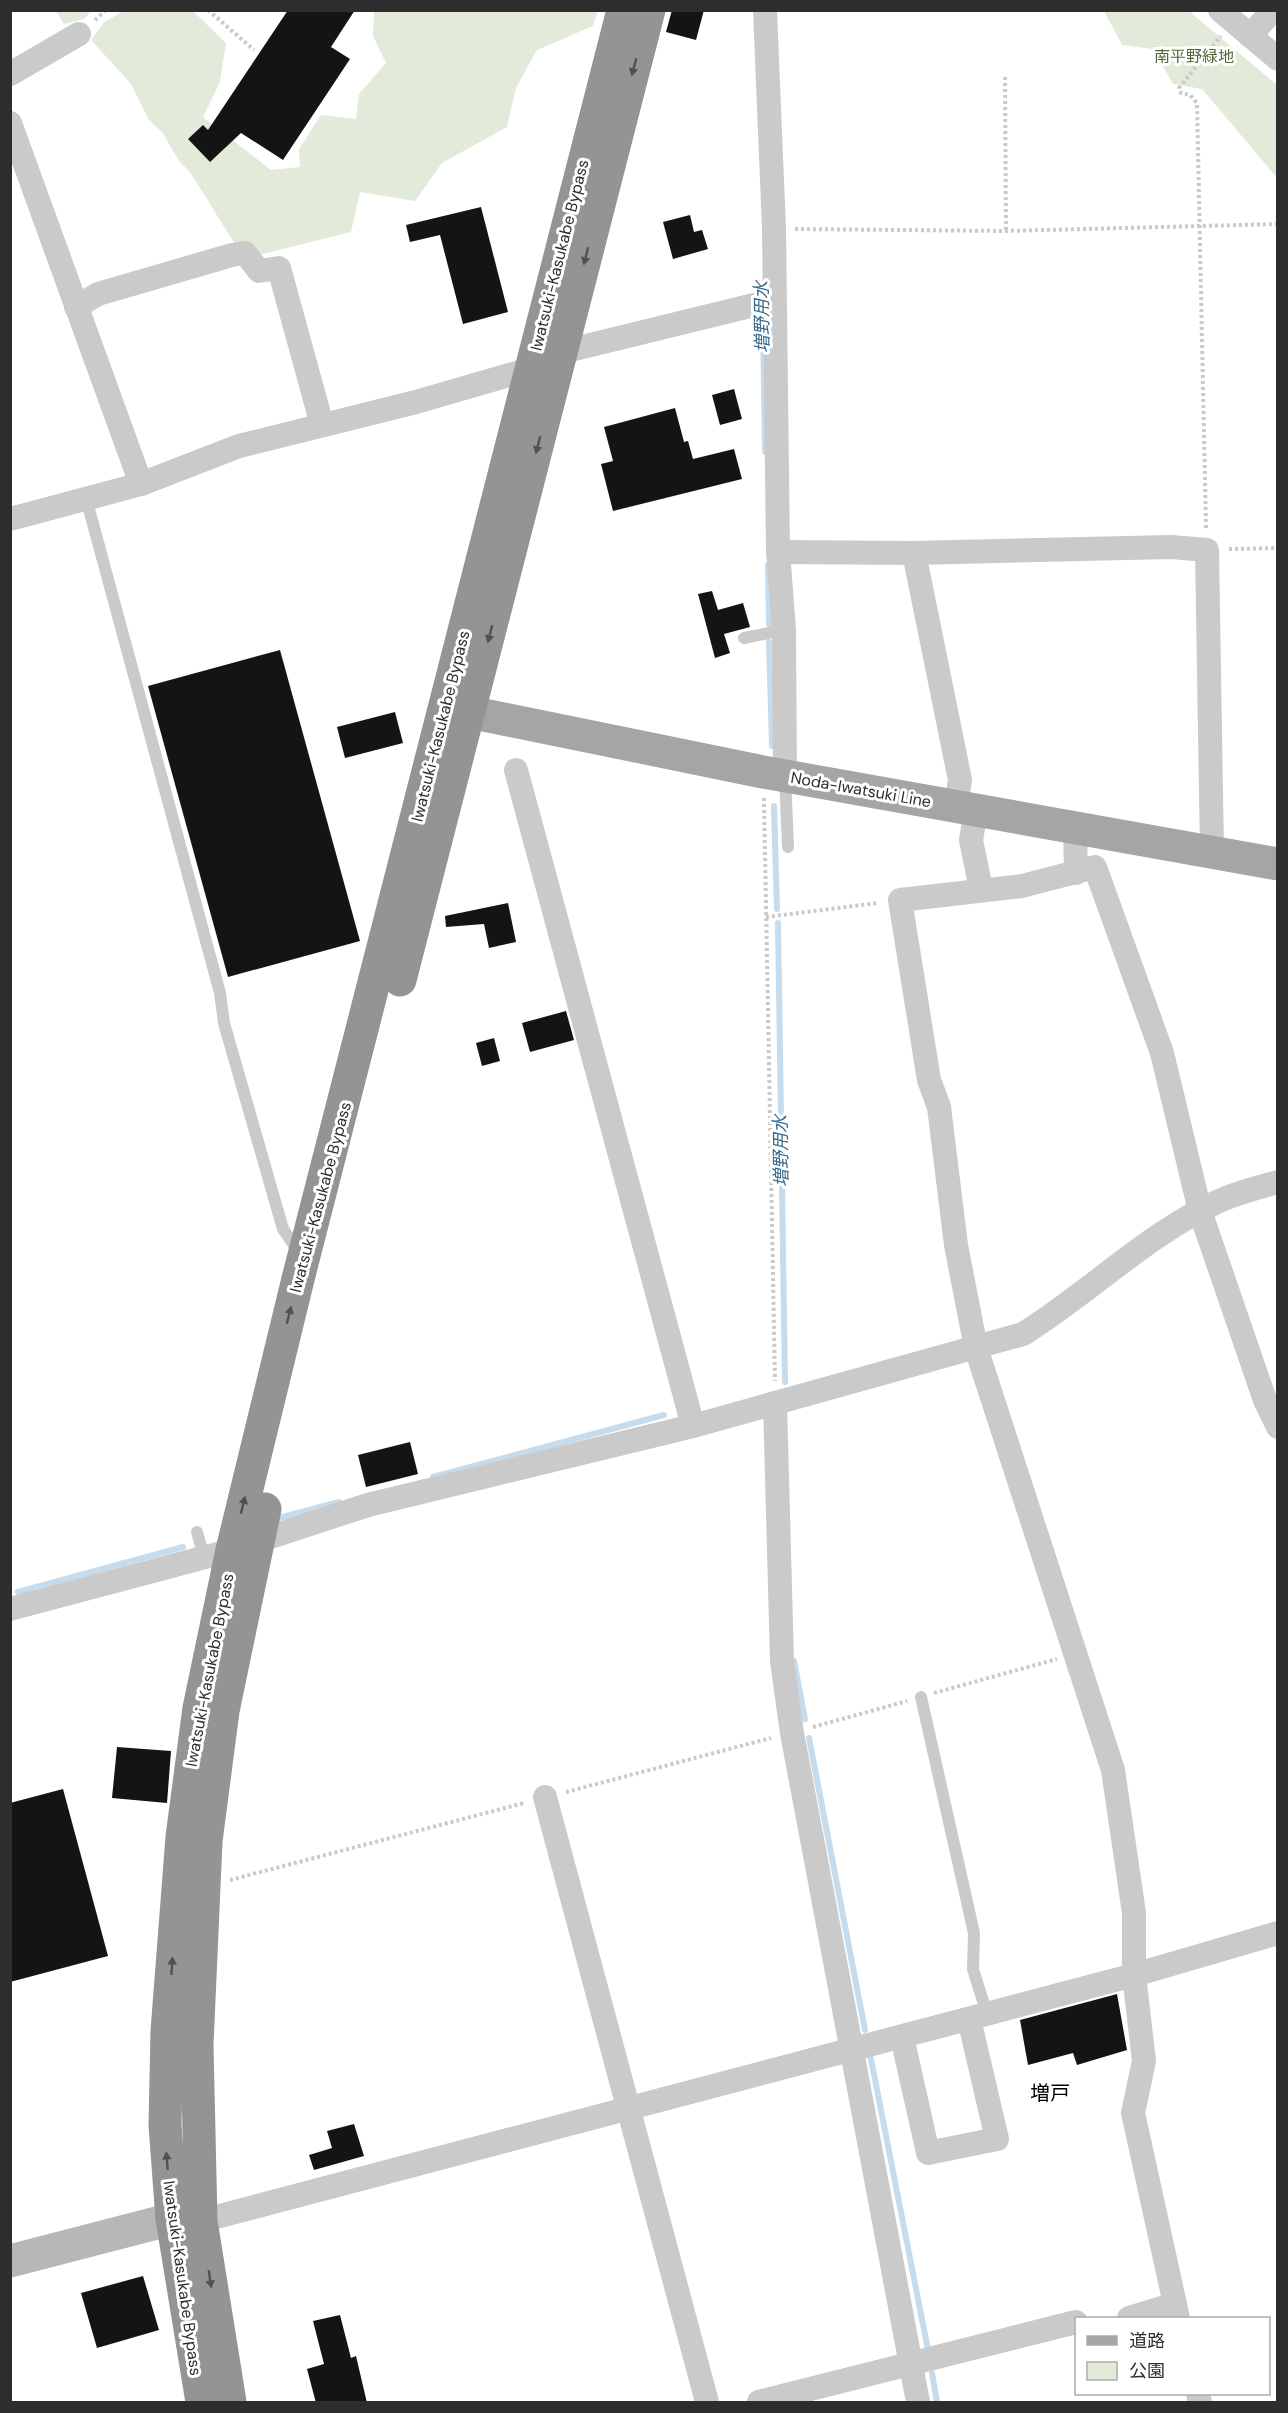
<svg xmlns="http://www.w3.org/2000/svg" width="1288" height="2413" viewBox="0 0 1288 2413" font-family="'DM Sans','Noto Sans JP',sans-serif">
  <style>
    .green { fill: #e2ebda }
    .lines { fill: none; stroke-linecap: round; stroke-linejoin: round }
    .stream { stroke: #c6dbeb; stroke-width: 6 }
    .building { fill: #141414 }
    .path { stroke: #cacaca; stroke-width: 4; stroke-dasharray: 3 3; stroke-linecap: butt }
    .lane { stroke: #cacaca; stroke-width: 12 }
    .street { stroke: #cacaca; stroke-width: 24 }
    .secondary { stroke: #b7b7b7; stroke-width: 33 }
    .primary { stroke: #a5a5a5; stroke-width: 33 }
    .highway { stroke: #949494; stroke-width: 33 }
    .oneway { fill: #515151 }
    .labels { text-anchor: middle; stroke-width: 6; stroke-linejoin: round; paint-order: stroke }
    .park-label { font-size: 16px; fill: #4e683a; stroke: #fff }
    .street-label { font-size: 16px; fill: #2d2d2d; stroke: #fff }
    .water-label { font-size: 18px; font-style: italic; fill: #3b6b8e; stroke: #fff }
    .quarter-label { font-size: 20px; fill: #000; stroke: #fff }
  </style>
  <rect width="100%" height="100%" fill="#fff"/>
  <g class="green">
    <path d="M 445,10 L 598,11 L 593,26 L 537,50 L 516,88 L 507,127 L 442,163 L 415,201 L 360,192 L 351,232 L 259,255 L 236,246 L 190,172 L 179,161 L 162,132 L 149,120 L 131,84 L 91,40 L 104,22 L 124,11 L 193,11 L 226,43 L 220,82 L 203,117 L 271,170 L 300,167 L 299,149 L 321,115 L 356,119 L 359,94 L 386,63 L 373,36 L 374,11 Z"/>
    <path d="M 56,11 L 91,11 L 84,19 L 64,24 Z"/>
    <path d="M 1104,11 L 1189,11 L 1277,85 L 1277,178 L 1202,89 L 1173,84 L 1153,49 L 1122,45 Z"/>
  </g>
  <g class="lines">
    <g class="stream">
      <path d="M 763,325 L 765,452"/>
      <path d="M 768,565 L 769,624"/>
      <path d="M 769,642 L 772,746"/>
      <path d="M 774,806 L 777,909"/>
      <path d="M 778,923 L 785,1382"/>
      <path d="M 433,1477 L 664,1415"/>
      <path d="M 275,1519 L 339,1502"/>
      <path d="M 18,1592 L 183,1547"/>
      <path d="M 794,1661 L 805,1719"/>
      <path d="M 809,1738 L 865,2030"/>
      <path d="M 870,2054 L 929,2355"/>
      <path d="M 932,2373 L 937,2402"/>
    </g>
  </g>
  <g class="building">
    <path d="M 288,10 L 355,10 L 331,47 L 350,59 L 283,160 L 241,133 L 210,162 L 188,139 L 203,125 L 208,130 Z"/>
    <path d="M 672,10 L 704,10 L 696,40 L 666,32 Z"/>
    <path d="M 481,207 L 508,312 L 463,324 L 440,235 L 410,242 L 406,225 Z"/>
    <path d="M 690,215 L 694,232 L 702,230 L 708,249 L 673,259 L 663,222 Z"/>
    <path d="M 734,389 L 742,419 L 720,425 L 712,395 Z"/>
    <path d="M 675,408 L 684,442 L 688,441 L 693,459 L 734,449 L 742,479 L 613,511 L 601,464 L 613,461 L 604,427 Z"/>
    <path d="M 712,591 L 718,610 L 743,603 L 750,627 L 724,634 L 730,653 L 715,658 L 698,594 Z"/>
    <path d="M 280,650 L 360,941 L 228,977 L 148,686 Z"/>
    <path d="M 395,712 L 403,743 L 345,758 L 337,727 Z"/>
    <path d="M 508,903 L 516,942 L 489,948 L 484,924 L 446,927 L 445,916 Z"/>
    <path d="M 566,1011 L 574,1040 L 530,1052 L 522,1023 Z"/>
    <path d="M 494,1038 L 500,1061 L 482,1066 L 476,1043 Z"/>
    <path d="M 410,1442 L 418,1474 L 366,1487 L 358,1455 Z"/>
    <path d="M 117,1747 L 171,1751 L 167,1803 L 112,1798 Z"/>
    <path d="M 63,1789 L 108,1956 L 10,1982 L 10,1803 Z"/>
    <path d="M 1117,1994 L 1127,2050 L 1077,2065 L 1073,2053 L 1028,2065 L 1020,2020 Z"/>
    <path d="M 354,2124 L 364,2156 L 314,2170 L 309,2155 L 332,2148 L 327,2131 Z"/>
    <path d="M 143,2276 L 159,2330 L 97,2348 L 81,2293 Z"/>
    <path d="M 340,2315 L 351,2358 L 356,2356 L 367,2403 L 316,2403 L 307,2369 L 324,2364 L 313,2321 Z"/>
  </g>
  <g class="lines">
    <g class="path">
      <path d="M 208,10 L 254,50"/>
      <path d="M 95,20 L 106,10"/>
      <path d="M 1005,77 L 1006,231"/>
      <path d="M 795,229 L 1006,231 L 1278,224"/>
      <path d="M 1206,528 L 1197,103 L 1190,95 L 1181,93 L 1179,88 L 1221,36"/>
      <path d="M 1229,549 L 1278,548"/>
      <path d="M 764,798 L 775,1381"/>
      <path d="M 766,917 L 878,903"/>
      <path d="M 934,1693 L 1057,1659"/>
      <path d="M 813,1727 L 907,1701"/>
      <path d="M 566,1792 L 771,1738"/>
      <path d="M 230,1880 L 524,1803"/>
    </g>
    <g class="lane">
      <path d="M 86,498 L 220,993 L 224,1023 L 283,1229 L 300,1254"/>
      <path d="M 744,638 L 784,630"/>
      <path d="M 785,777 L 788,847"/>
      <path d="M 197,1532 L 204,1557"/>
      <path d="M 921,1697 L 974,1933 L 973,1969 L 987,2014"/>
    </g>
    <g class="street">
      <path d="M 765,10 L 774,229 L 778,552 L 784,630 L 785,776"/>
      <path d="M 1220,10 L 1278,59"/>
      <path d="M 1250,36 L 1273,10"/>
      <path d="M 10,74 L 79,34"/>
      <path d="M 10,123 L 141,484"/>
      <path d="M 76,307 L 98,294 L 232,255 L 245,253 L 259,271 L 279,268 L 322,425"/>
      <path d="M 10,519 L 141,484 L 239,446 L 416,402 L 530,369 L 562,352 L 754,305"/>
      <path d="M 778,552 L 914,553 L 1171,547 L 1207,550 L 1212,853"/>
      <path d="M 914,553 L 960,780 L 956,806"/>
      <path d="M 516,770 L 693,1426"/>
      <path d="M 976,810 L 971,840 L 981,889"/>
      <path d="M 1075,828 L 1076,873"/>
      <path d="M 775,1403 L 782,1661 L 792,1733 L 918,2402"/>
      <path d="M 258,1541 L 368,1505 L 693,1426 L 1023,1334 C 1089,1293 1146,1235 1217,1202 C 1236,1193 1257,1188 1278,1182"/>
      <path d="M 10,1609 L 232,1550"/>
      <path d="M 545,1797 L 707,2402"/>
      <path d="M 902,2037 L 928,2153 L 997,2139 L 969,2019"/>
      <path d="M 201,2221 L 1134,1975 L 1278,1933"/>
      <path d="M 1129,2318 L 1175,2304"/>
      <path d="M 1178,2318 L 1133,2113 L 1144,2061 L 1134,1975 L 1134,1913 L 1113,1770 L 976,1348 L 956,1245 L 939,1107 L 929,1080 L 900,900 L 1022,886 L 1095,867 L 1162,1053 L 1200,1211 L 1265,1400 L 1278,1427"/>
      <path d="M 1198,2394 L 1200,2402"/>
      <path d="M 759,2402 L 1076,2322"/>
    </g>
    <path class="secondary" d="M 10,2261 L 172,2219 L 200,2221"/>
    <path class="primary" d="M 445,707 L 763,772 L 1278,864"/>
    <g class="highway">
      <path d="M 400,980 L 649,10"/>
      <path d="M 202,2402 L 172,2219 L 165,2125 L 167,2031 L 182,1837 L 199,1708 L 232,1550 L 298,1279 L 623,10"/>
      <path d="M 230,2402 L 201,2221 L 197,2045 L 206,1841 L 223,1711 L 265,1509"/>
    </g>
  </g>
  <defs><path id="oneway-solid" d="M-6-.8H1V-3.2L6.5 0L1 3.2V.8H-6Z" transform="scale(1.5)"/></defs>
  <g class="oneway">
    <use href="#oneway-solid" transform="translate(634 67) rotate(105)"/>
    <use href="#oneway-solid" transform="translate(586 256) rotate(104)"/>
    <use href="#oneway-solid" transform="translate(538 445) rotate(104)"/>
    <use href="#oneway-solid" transform="translate(490 634) rotate(104)"/>
    <use href="#oneway-solid" transform="translate(289 1315) rotate(-76)"/>
    <use href="#oneway-solid" transform="translate(243 1505) rotate(-76)"/>
    <use href="#oneway-solid" transform="translate(172 1966) rotate(-86)"/>
    <use href="#oneway-solid" transform="translate(167 2161) rotate(-95)"/>
    <use href="#oneway-solid" transform="translate(210 2279) rotate(82)"/>
  </g>
  <g class="labels">
    <g class="park-label">
      <text x="1194" y="62">南平野緑地</text>
    </g>
    <g class="street-label">
      <text transform="translate(559 255) rotate(-76)" y="6">Iwatsuki-Kasukabe Bypass</text>
      <text transform="translate(440 726) rotate(-76)" y="6">Iwatsuki-Kasukabe Bypass</text>
      <text transform="translate(861 789) rotate(10)" y="6">Noda-Iwatsuki Line</text>
      <text transform="translate(320 1197) rotate(-75)" y="6">Iwatsuki-Kasukabe Bypass</text>
      <text transform="translate(209 1670) rotate(-79)" y="6">Iwatsuki-Kasukabe Bypass</text>
      <text transform="translate(183 2278) rotate(82)" y="6">Iwatsuki-Kasukabe Bypass</text>
    </g>
    <g class="water-label">
      <text transform="translate(762 317) rotate(-91)" y="6">増野用水</text>
      <text transform="translate(781 1151) rotate(-91)" y="6">増野用水</text>
    </g>
    <g class="quarter-label">
      <text x="1050" y="2100">増戸</text>
    </g>
  </g>
  <rect width="1288" height="2413" fill="none" stroke="#2d2d2d" stroke-width="24"/>
  <rect x="1075" y="2317" width="195" height="78" fill="#ffffff" stroke="#ababab" stroke-width="1.5"/>
  <rect x="1087" y="2336" width="30" height="9" fill="#a5a5a5" stroke="#ababab" stroke-width="1.5"/>
  <text x="1129" y="2347" font-size="18" fill="#2d2d2d">道路</text>
  <rect x="1087" y="2362" width="30" height="18" fill="#e2ebda" stroke="#ababab" stroke-width="1.5"/>
  <text x="1129" y="2377" font-size="18" fill="#2d2d2d">公園</text>
</svg>
